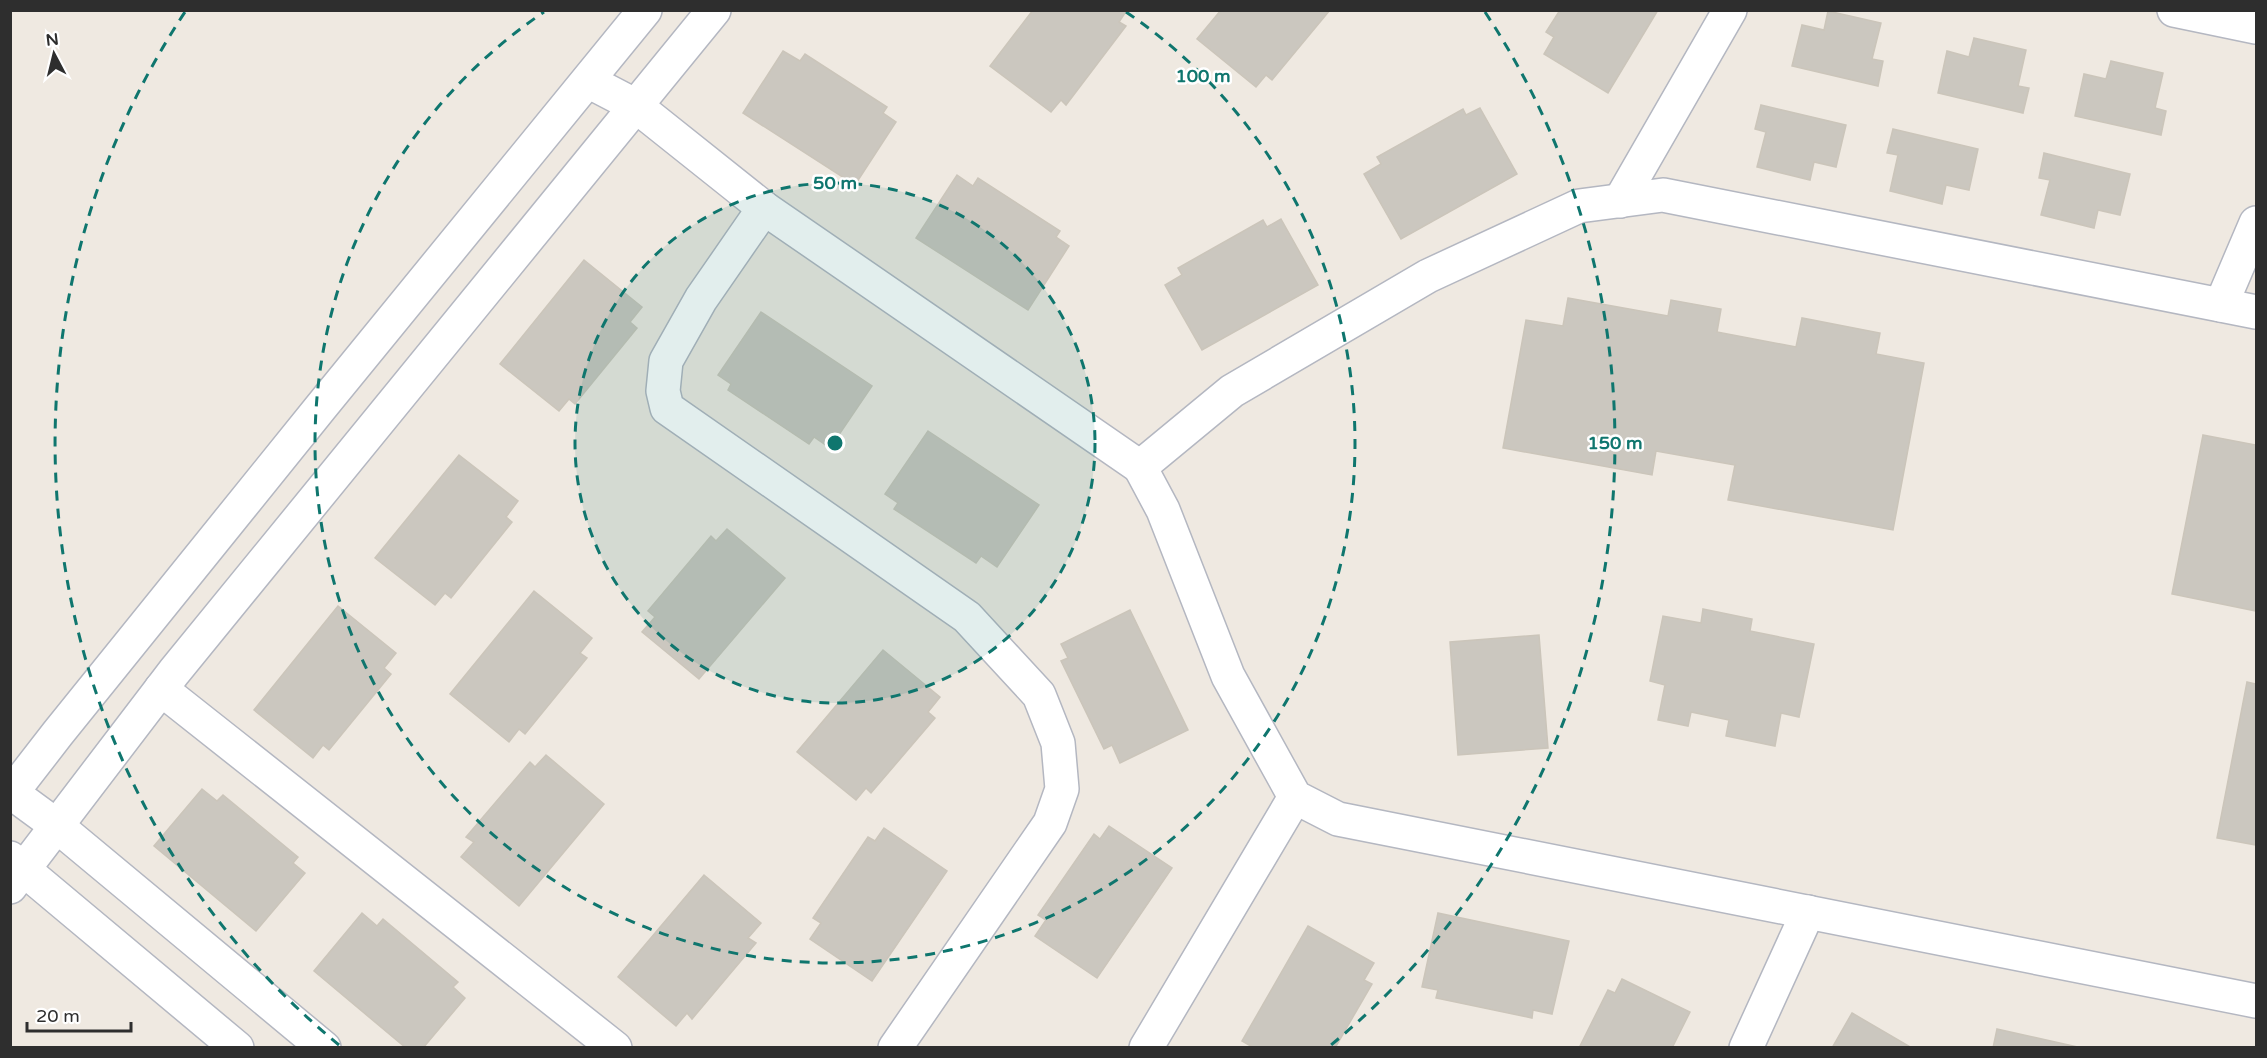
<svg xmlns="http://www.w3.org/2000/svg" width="2267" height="1058" viewBox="0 0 2267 1058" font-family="'Varela Round',sans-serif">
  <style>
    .building { fill: #cbc7bf; stroke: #cbc5ba; stroke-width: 1.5 }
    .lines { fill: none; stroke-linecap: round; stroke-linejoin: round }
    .minor-casing { stroke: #b4b7c1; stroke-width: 36 }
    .minor { stroke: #fff; stroke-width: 33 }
    .ring { fill: none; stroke: #0f766e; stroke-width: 3; stroke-dasharray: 10 8 }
    .centre { fill: #0f766e; stroke: #fff; stroke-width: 3 }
    .ring-label { font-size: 18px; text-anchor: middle; font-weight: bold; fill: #0f766e; stroke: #fff; stroke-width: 5; stroke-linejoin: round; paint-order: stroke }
  </style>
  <rect width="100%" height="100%" fill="#efe9e1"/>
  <g class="building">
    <path d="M 1033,10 L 1127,10 L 1119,22 L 1126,26 L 1066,105 L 1061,100 L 1051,112 L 990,66 Z"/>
    <path d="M 1221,10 L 1330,10 L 1272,80 L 1266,75 L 1256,87 L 1197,39 Z"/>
    <path d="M 1560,10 L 1658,10 L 1608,93 L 1544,54 L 1554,37 L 1546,32 Z"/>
    <path d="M 1828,11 L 1881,23 L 1872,59 L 1883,61 L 1878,86 L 1792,66 L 1802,25 L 1824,30 Z"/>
    <path d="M 1974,38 L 2026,50 L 2018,86 L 2029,88 L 2023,113 L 1938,93 L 1947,51 L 1969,57 Z"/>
    <path d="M 783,51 L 800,61 L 805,54 L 887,107 L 883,113 L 896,122 L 855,185 L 743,113 Z"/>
    <path d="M 2111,61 L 2163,73 L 2155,108 L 2166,111 L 2161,135 L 2075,116 L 2084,74 L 2106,79 Z"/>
    <path d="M 1761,105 L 1846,125 L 1836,167 L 1814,162 L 1810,180 L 1757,167 L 1766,132 L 1755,129 Z"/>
    <path d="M 1480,108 L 1517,174 L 1401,239 L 1364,174 L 1381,164 L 1377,157 L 1463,109 L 1466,115 Z"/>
    <path d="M 1893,129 L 1978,149 L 1969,190 L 1946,185 L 1942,204 L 1890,191 L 1898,155 L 1887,153 Z"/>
    <path d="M 2044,153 L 2130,174 L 2120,215 L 2098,210 L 2094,228 L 2041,215 L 2050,180 L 2039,178 Z"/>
    <path d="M 957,175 L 973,186 L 978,178 L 1060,231 L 1056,237 L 1069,246 L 1028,310 L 916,238 Z"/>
    <path d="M 1281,219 L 1318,285 L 1202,350 L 1165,285 L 1182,275 L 1178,268 L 1263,220 L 1267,227 Z"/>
    <path d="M 584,260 L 642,307 L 630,322 L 637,328 L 575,404 L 569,399 L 559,411 L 500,364 Z"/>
    <path d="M 1568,298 L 1668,316 L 1671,300 L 1721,309 L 1717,332 L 1796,347 L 1802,318 L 1880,333 L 1876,354 L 1924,363 L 1893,530 L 1728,500 L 1735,465 L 1656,451 L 1652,475 L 1503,448 L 1526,320 L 1563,326 Z"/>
    <path d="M 761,312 L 872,386 L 830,448 L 814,437 L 809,444 L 728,390 L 731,384 L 718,375 Z"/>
    <path d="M 928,431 L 1039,505 L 997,567 L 981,556 L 976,563 L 894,509 L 898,503 L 885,494 Z"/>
    <path d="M 2203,435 L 2256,445 L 2256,611 L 2172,594 Z"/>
    <path d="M 459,455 L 518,501 L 506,517 L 512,522 L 451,598 L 445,593 L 435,605 L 375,558 Z"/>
    <path d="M 727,529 L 785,578 L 699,679 L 642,632 L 655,617 L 648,611 L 711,536 L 716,541 Z"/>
    <path d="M 534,591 L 592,638 L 580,653 L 587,658 L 525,734 L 519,729 L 509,742 L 450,694 Z"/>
    <path d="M 338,606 L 396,653 L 384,668 L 391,674 L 329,750 L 323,745 L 313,758 L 254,710 Z"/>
    <path d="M 1703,609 L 1752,619 L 1750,631 L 1814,644 L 1799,717 L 1781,713 L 1775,746 L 1726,736 L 1729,720 L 1691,712 L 1688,726 L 1658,720 L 1665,685 L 1650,681 L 1663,616 L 1701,623 Z"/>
    <path d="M 1130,610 L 1188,730 L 1120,763 L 1112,745 L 1104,749 L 1061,661 L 1068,658 L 1061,644 Z"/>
    <path d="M 1539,635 L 1548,748 L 1458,755 L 1450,642 Z"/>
    <path d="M 883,650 L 940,697 L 928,712 L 935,718 L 871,793 L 866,788 L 856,800 L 797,752 Z"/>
    <path d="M 2247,682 L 2256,684 L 2256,845 L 2217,838 Z"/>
    <path d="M 546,755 L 604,804 L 519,906 L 461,857 L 474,842 L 466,837 L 530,762 L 535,767 Z"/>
    <path d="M 202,789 L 217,801 L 223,795 L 298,857 L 293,863 L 305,873 L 256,931 L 154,846 Z"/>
    <path d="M 1109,826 L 1172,868 L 1097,978 L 1035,936 L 1046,920 L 1038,915 L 1094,834 L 1100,839 Z"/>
    <path d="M 884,828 L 947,871 L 872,981 L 810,939 L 821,923 L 813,918 L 868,837 L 875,841 Z"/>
    <path d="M 704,875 L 761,923 L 748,938 L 756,943 L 692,1019 L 687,1013 L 676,1026 L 618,977 Z"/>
    <path d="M 362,913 L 377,926 L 383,919 L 458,982 L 453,987 L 465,998 L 423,1048 L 406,1048 L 314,971 Z"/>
    <path d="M 1438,913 L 1569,941 L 1552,1014 L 1533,1010 L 1532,1018 L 1436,998 L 1438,990 L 1422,987 Z"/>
    <path d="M 1308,926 L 1374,963 L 1364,980 L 1372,984 L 1335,1048 L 1254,1048 L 1242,1041 Z"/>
    <path d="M 1622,979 L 1690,1012 L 1672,1048 L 1579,1048 L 1608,990 L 1615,993 Z"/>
    <path d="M 1852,1013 L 1912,1048 L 1832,1048 Z"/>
    <path d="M 1997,1029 L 2082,1048 L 1993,1048 Z"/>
  </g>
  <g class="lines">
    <g class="minor-casing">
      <g id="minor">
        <path d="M 2174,10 L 2256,27"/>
        <path d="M 588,81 L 636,106 L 764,208 L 1140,467"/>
        <path d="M 1620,201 L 1730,10"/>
        <path d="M 764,208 L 701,299 L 666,361 L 663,391 L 667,408 L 967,617 L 1039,695 L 1058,743 L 1062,789 L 1050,823 L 895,1048"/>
        <path d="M 2221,305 L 2256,223"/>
        <path d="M 2256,312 L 1663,195 L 1579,206 L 1428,276 L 1232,391 L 1140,467 L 1163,510 L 1228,676 L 1295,797 L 1338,819 L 2256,1001"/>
        <path d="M 161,689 L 615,1048"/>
        <path d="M 12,793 L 57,826 L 324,1048"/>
        <path d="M 10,795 L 58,733 L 321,407 L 645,10"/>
        <path d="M 10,858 L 237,1048"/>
        <path d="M 10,887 L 174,672 L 714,10"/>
        <path d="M 1146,1048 L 1295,797"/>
        <path d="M 1746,1048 L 1808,912"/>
      </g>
    </g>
    <use href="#minor" class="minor"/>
  </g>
  <circle cx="835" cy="443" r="260" fill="#0f766e" fill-opacity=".12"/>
  <g class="ring">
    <circle cx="835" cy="443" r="260"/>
    <path d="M1126 12A520 520 0 1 1 544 12"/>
    <path d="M339 1045A780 780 0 0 1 185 12M1485 12A780 780 0 0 1 1331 1045"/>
  </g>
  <circle cx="835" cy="443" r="9" class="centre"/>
  <g class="ring-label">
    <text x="1203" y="82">100 m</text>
    <text x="835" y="189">50 m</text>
    <text x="1615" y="449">150 m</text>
  </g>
  <rect width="2267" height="1058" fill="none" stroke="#2e2e2e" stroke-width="24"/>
  <g transform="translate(54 54) rotate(353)" stroke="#ffffff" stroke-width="4.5" paint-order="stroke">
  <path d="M0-4.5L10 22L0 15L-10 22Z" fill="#2e2e2e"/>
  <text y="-9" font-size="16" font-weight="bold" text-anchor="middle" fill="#2e2e2e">N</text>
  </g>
  <path d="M27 1022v9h104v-9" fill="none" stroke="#2e2e2e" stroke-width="3"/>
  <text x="36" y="1022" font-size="18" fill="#2e2e2e" stroke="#ffffff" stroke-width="4.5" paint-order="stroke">20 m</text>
</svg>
